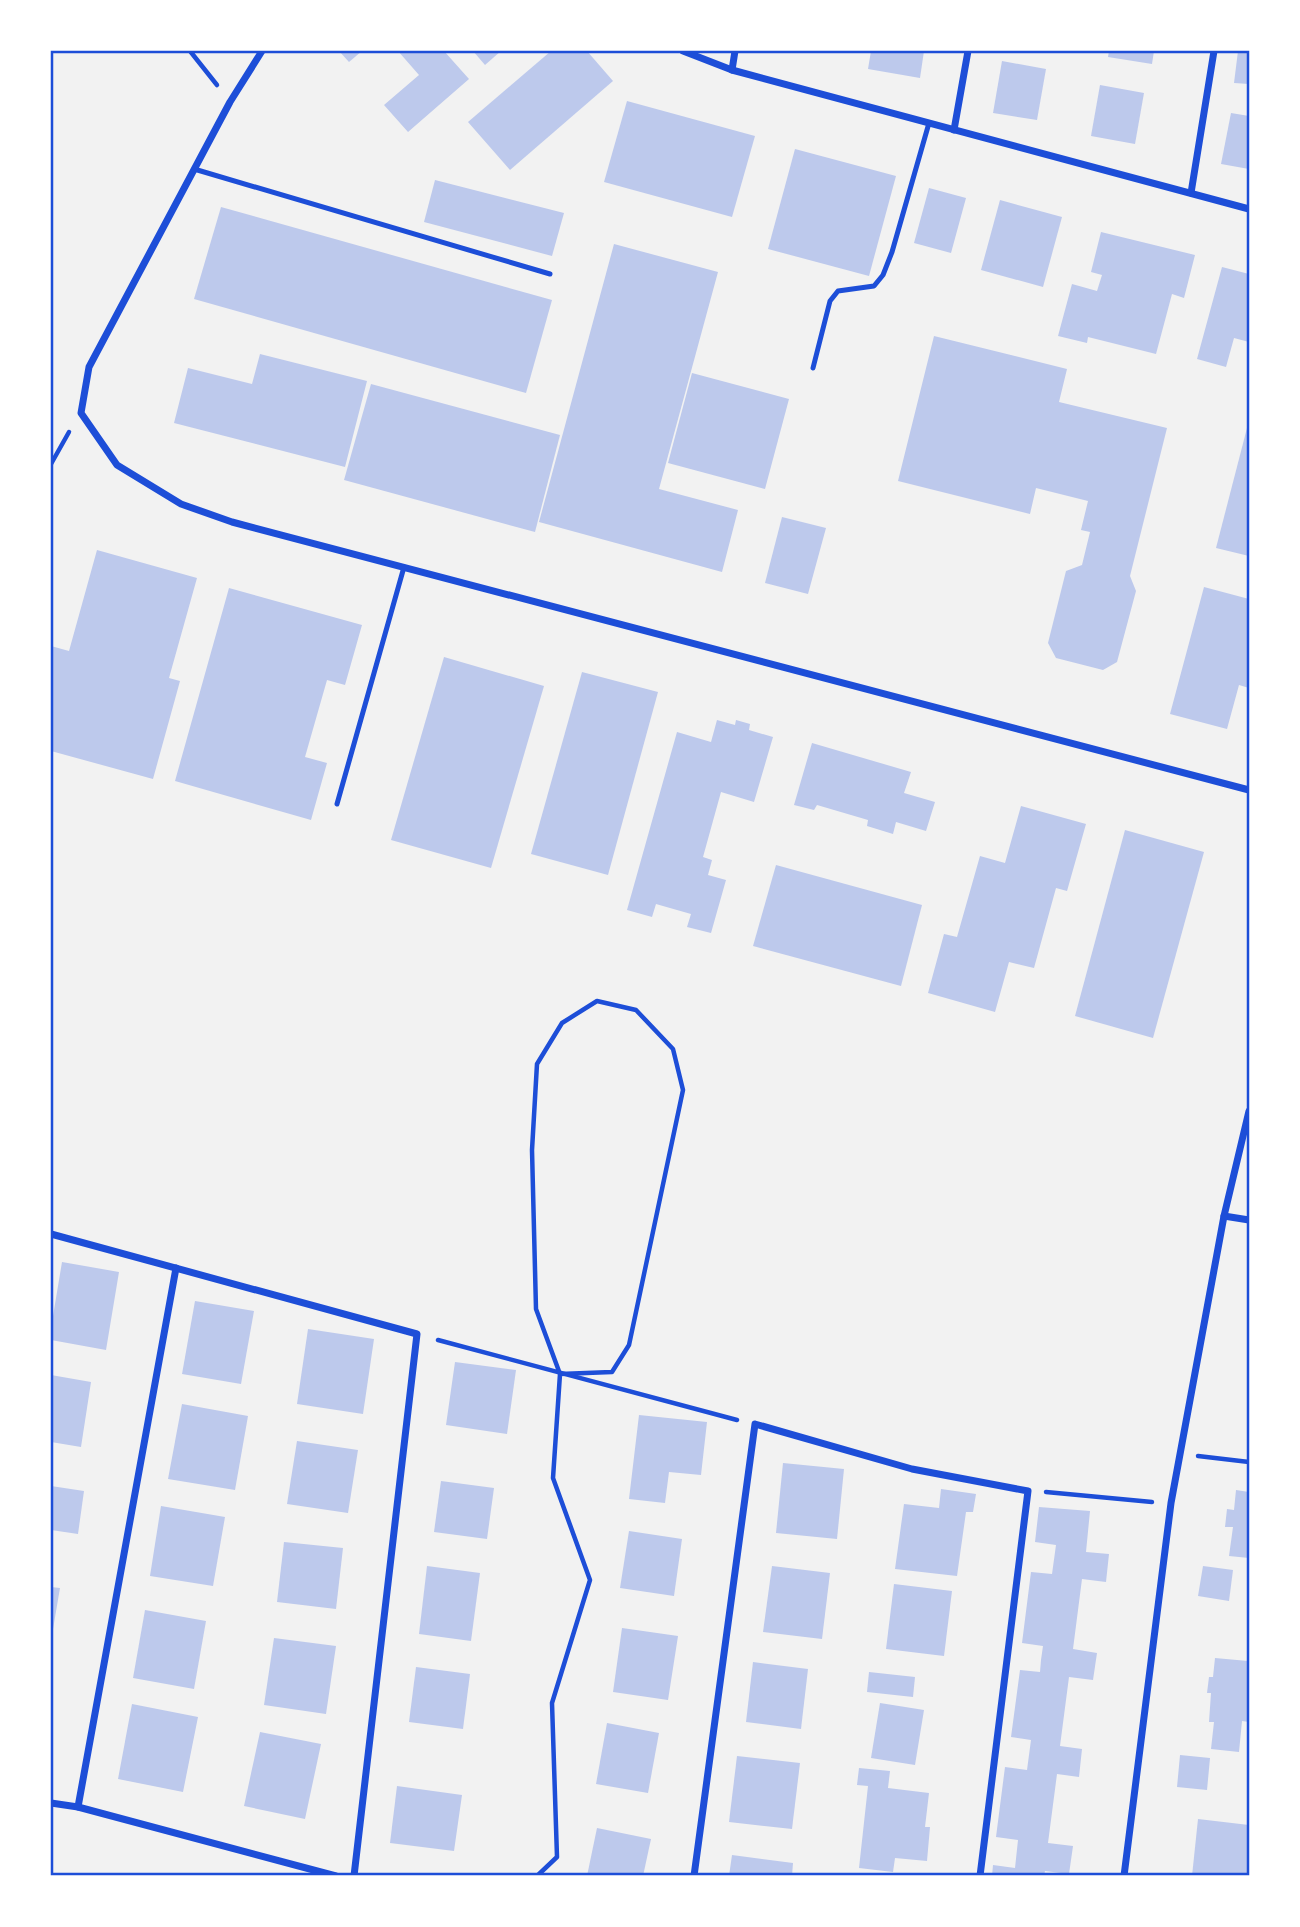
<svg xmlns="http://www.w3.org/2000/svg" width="1300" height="1927" viewBox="0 0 1300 1927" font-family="Figtree,sans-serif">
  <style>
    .building { fill: #bdc9ec }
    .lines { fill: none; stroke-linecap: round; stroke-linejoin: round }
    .path { stroke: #1d4ed8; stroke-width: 4.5 }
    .service { stroke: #1d4ed8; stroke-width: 5 }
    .minor { stroke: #1d4ed8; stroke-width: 7 }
    .neatline { fill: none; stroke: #1d4ed8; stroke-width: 2.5 }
  </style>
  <rect width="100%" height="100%" fill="#f2f2f2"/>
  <g class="building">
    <path d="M 339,51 L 362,51 L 349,62 Z"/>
    <path d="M 398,51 L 444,51 L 469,79 L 408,132 L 384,105 L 419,75 Z"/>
    <path d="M 473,51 L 501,51 L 485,65 Z"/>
    <path d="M 551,51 L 587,51 L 613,81 L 510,170 L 468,122 Z"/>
    <path d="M 871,51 L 924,51 L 920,78 L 868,69 Z"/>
    <path d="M 1109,51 L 1154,51 L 1152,64 L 1108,57 Z"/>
    <path d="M 1238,51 L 1249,51 L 1249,84 L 1234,83 Z"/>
    <path d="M 1002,61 L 1046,69 L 1037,120 L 993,113 Z"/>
    <path d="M 1100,85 L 1144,93 L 1135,144 L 1091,136 Z"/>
    <path d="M 627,101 L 755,136 L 732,217 L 604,182 Z"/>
    <path d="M 1231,113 L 1249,116 L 1249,169 L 1221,164 Z"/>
    <path d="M 795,149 L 896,176 L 869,276 L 768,249 Z"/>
    <path d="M 435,180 L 564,213 L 552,256 L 424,222 Z"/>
    <path d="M 929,188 L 966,198 L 951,253 L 914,243 Z"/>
    <path d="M 1000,200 L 1062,217 L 1043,287 L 981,270 Z"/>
    <path d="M 221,207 L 552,300 L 526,393 L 194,299 Z"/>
    <path d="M 1101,232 L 1195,255 L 1184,298 L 1172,294 L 1156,354 L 1088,337 L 1087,343 L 1058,336 L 1072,284 L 1097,291 L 1102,275 L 1091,272 Z"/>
    <path d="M 614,244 L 718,272 L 659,489 L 738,510 L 722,572 L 539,522 Z"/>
    <path d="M 1222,267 L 1249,274 L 1249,342 L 1234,338 L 1226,367 L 1197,359 Z"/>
    <path d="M 934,336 L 1067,369 L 1059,402 L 1167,428 L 1130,576 L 1136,591 L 1117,662 L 1103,670 L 1056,658 L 1048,643 L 1066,571 L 1082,565 L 1090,532 L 1081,530 L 1088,501 L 1036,488 L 1030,514 L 898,481 Z"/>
    <path d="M 260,354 L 367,381 L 345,467 L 174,423 L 188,368 L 252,384 Z"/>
    <path d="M 692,373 L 789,399 L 765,489 L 668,463 Z"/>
    <path d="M 371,384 L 560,435 L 535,532 L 344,480 Z"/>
    <path d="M 1247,428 L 1249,429 L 1249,556 L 1216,548 Z"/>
    <path d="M 782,517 L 826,528 L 808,594 L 765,583 Z"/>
    <path d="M 97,550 L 197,578 L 169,678 L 180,681 L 153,779 L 51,751 L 51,646 L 69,651 Z"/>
    <path d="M 1204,587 L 1249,599 L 1249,646 L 1247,653 L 1249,653 L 1249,688 L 1239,685 L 1227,729 L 1170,714 Z"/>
    <path d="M 229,588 L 362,625 L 345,685 L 327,680 L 305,757 L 327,763 L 311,820 L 175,781 Z"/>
    <path d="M 444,657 L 544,686 L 491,868 L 391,840 Z"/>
    <path d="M 582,672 L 658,692 L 608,875 L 531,854 Z"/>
    <path d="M 717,720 L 735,725 L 736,720 L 750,724 L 749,730 L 773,737 L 754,802 L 721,792 L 703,857 L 712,860 L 708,875 L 726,880 L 711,933 L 687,927 L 691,914 L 656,904 L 652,917 L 627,910 L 677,732 L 711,742 Z"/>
    <path d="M 812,743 L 911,772 L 904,793 L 935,802 L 926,831 L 896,822 L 893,834 L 867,826 L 868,820 L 817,805 L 814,810 L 794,805 Z"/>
    <path d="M 1021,806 L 1086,824 L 1067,891 L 1056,888 L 1034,968 L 1009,962 L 995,1012 L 928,993 L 944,934 L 957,937 L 980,856 L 1005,863 Z"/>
    <path d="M 1125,830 L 1204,852 L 1153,1038 L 1075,1016 Z"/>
    <path d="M 776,865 L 922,905 L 901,986 L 753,946 Z"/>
    <path d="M 62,1262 L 119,1272 L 106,1350 L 51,1340 L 51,1328 Z"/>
    <path d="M 195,1301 L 254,1311 L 241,1384 L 182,1374 Z"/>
    <path d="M 308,1329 L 374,1339 L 363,1414 L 297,1404 Z"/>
    <path d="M 455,1362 L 516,1370 L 507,1434 L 446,1425 Z"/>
    <path d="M 51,1375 L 91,1382 L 81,1447 L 51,1442 Z"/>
    <path d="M 182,1404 L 248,1416 L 235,1490 L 168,1479 Z"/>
    <path d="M 639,1415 L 707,1422 L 701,1475 L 669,1472 L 665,1503 L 629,1499 Z"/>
    <path d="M 297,1441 L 358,1450 L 348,1513 L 287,1504 Z"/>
    <path d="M 783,1463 L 844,1469 L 837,1539 L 776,1533 Z"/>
    <path d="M 441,1481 L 494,1488 L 487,1539 L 434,1532 Z"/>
    <path d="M 51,1486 L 84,1491 L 78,1534 L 51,1530 Z"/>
    <path d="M 941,1489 L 976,1494 L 973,1512 L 966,1512 L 957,1576 L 895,1569 L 904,1504 L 939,1508 Z"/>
    <path d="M 1236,1490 L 1249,1492 L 1249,1558 L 1229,1556 L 1233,1527 L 1225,1527 L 1227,1509 L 1234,1510 Z"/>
    <path d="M 161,1506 L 225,1517 L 213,1586 L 150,1576 Z"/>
    <path d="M 1039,1507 L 1090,1511 L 1086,1552 L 1109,1554 L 1106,1582 L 1082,1579 L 1073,1649 L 1097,1653 L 1093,1680 L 1069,1677 L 1060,1746 L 1082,1749 L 1079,1777 L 1057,1774 L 1048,1843 L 1073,1846 L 1069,1874 L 1045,1871 L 1044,1876 L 992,1876 L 993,1865 L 1015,1868 L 1018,1840 L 996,1837 L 1005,1767 L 1027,1770 L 1031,1740 L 1011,1737 L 1020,1670 L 1040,1672 L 1041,1660 L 1043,1646 L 1022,1643 L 1031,1572 L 1052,1574 L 1056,1545 L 1035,1542 Z"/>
    <path d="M 629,1531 L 682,1539 L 674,1596 L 620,1588 Z"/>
    <path d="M 284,1542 L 343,1548 L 336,1609 L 277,1602 Z"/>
    <path d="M 427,1566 L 480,1573 L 471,1641 L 419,1634 Z"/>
    <path d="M 772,1566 L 830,1573 L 822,1639 L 763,1632 Z"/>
    <path d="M 1203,1566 L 1233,1570 L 1229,1601 L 1198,1596 Z"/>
    <path d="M 894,1584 L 952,1591 L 944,1656 L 886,1649 Z"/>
    <path d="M 51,1587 L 60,1588 L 52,1635 L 51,1635 Z"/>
    <path d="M 145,1610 L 206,1621 L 194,1689 L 133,1678 Z"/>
    <path d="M 622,1628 L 678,1636 L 668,1700 L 613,1692 Z"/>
    <path d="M 274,1638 L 336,1646 L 326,1714 L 264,1705 Z"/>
    <path d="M 1215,1658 L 1248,1661 L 1247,1671 L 1249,1671 L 1249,1722 L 1242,1721 L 1239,1752 L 1211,1749 L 1214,1722 L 1209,1722 L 1211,1693 L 1207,1693 L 1209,1677 L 1213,1677 Z"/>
    <path d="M 753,1662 L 808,1669 L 801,1729 L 746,1722 Z"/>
    <path d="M 416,1667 L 470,1674 L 463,1729 L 409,1722 Z"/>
    <path d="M 869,1672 L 915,1677 L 913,1697 L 867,1692 Z"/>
    <path d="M 880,1703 L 924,1710 L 915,1765 L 871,1758 Z"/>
    <path d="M 132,1704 L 198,1717 L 183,1792 L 118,1779 Z"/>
    <path d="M 607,1723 L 659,1733 L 648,1793 L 596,1784 Z"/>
    <path d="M 260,1732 L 321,1744 L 305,1819 L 244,1806 Z"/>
    <path d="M 1180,1755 L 1210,1758 L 1207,1790 L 1177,1787 Z"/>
    <path d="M 737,1756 L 800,1763 L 792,1829 L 729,1822 Z"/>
    <path d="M 859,1768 L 890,1771 L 888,1788 L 929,1793 L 925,1827 L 930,1827 L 927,1861 L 895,1858 L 893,1872 L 859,1868 L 868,1786 L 857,1785 Z"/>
    <path d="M 397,1786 L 462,1795 L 454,1851 L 390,1843 Z"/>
    <path d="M 1198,1819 L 1249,1825 L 1249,1876 L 1192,1876 Z"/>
    <path d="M 597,1828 L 651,1839 L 643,1876 L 587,1876 Z"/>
    <path d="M 732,1855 L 793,1863 L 792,1876 L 729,1876 Z"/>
  </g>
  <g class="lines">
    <g class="path">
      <path d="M 190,51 L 217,85"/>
      <path d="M 51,464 L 69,432"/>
      <path d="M 438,1340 L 737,1420"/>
      <path d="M 1198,1456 L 1249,1462"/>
      <path d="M 1046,1492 L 1152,1502"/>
      <path d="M 537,1876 L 557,1857 L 552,1703 L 590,1580 L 553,1478 L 560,1374 L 536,1309 L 532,1150 L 537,1064 L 562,1023 L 597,1001 L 636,1010 L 673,1049 L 683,1090 L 629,1345 L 612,1372 L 560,1374"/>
    </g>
    <g class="service">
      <path d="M 194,169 L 550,274"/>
      <path d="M 813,368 L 830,301 L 838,291 L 874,286 L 883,275 L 892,252 L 929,123"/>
      <path d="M 337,804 L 404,567"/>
    </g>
    <g class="minor">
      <path d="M 262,51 L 230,102 L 89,367 L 81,413 L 117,465 L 181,504 L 232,522 L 1249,790"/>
      <path d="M 683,51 L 732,70 L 1249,209"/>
      <path d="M 732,70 L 735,51"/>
      <path d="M 954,130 L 968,51"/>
      <path d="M 1191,193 L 1214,51"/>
      <path d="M 1224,1216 L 1249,1220"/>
      <path d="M 51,1234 L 417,1334 L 354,1876"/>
      <path d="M 51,1803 L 78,1807 L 336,1876"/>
      <path d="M 78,1807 L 176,1268"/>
      <path d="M 694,1876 L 755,1424 L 912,1469 L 1028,1491 L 980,1876"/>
      <path d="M 1124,1876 L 1171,1503 L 1224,1216 L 1249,1111"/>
    </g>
  </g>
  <rect width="1300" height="1927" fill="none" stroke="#ffffff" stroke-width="105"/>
  <rect x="52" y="52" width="1196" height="1822" class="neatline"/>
</svg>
